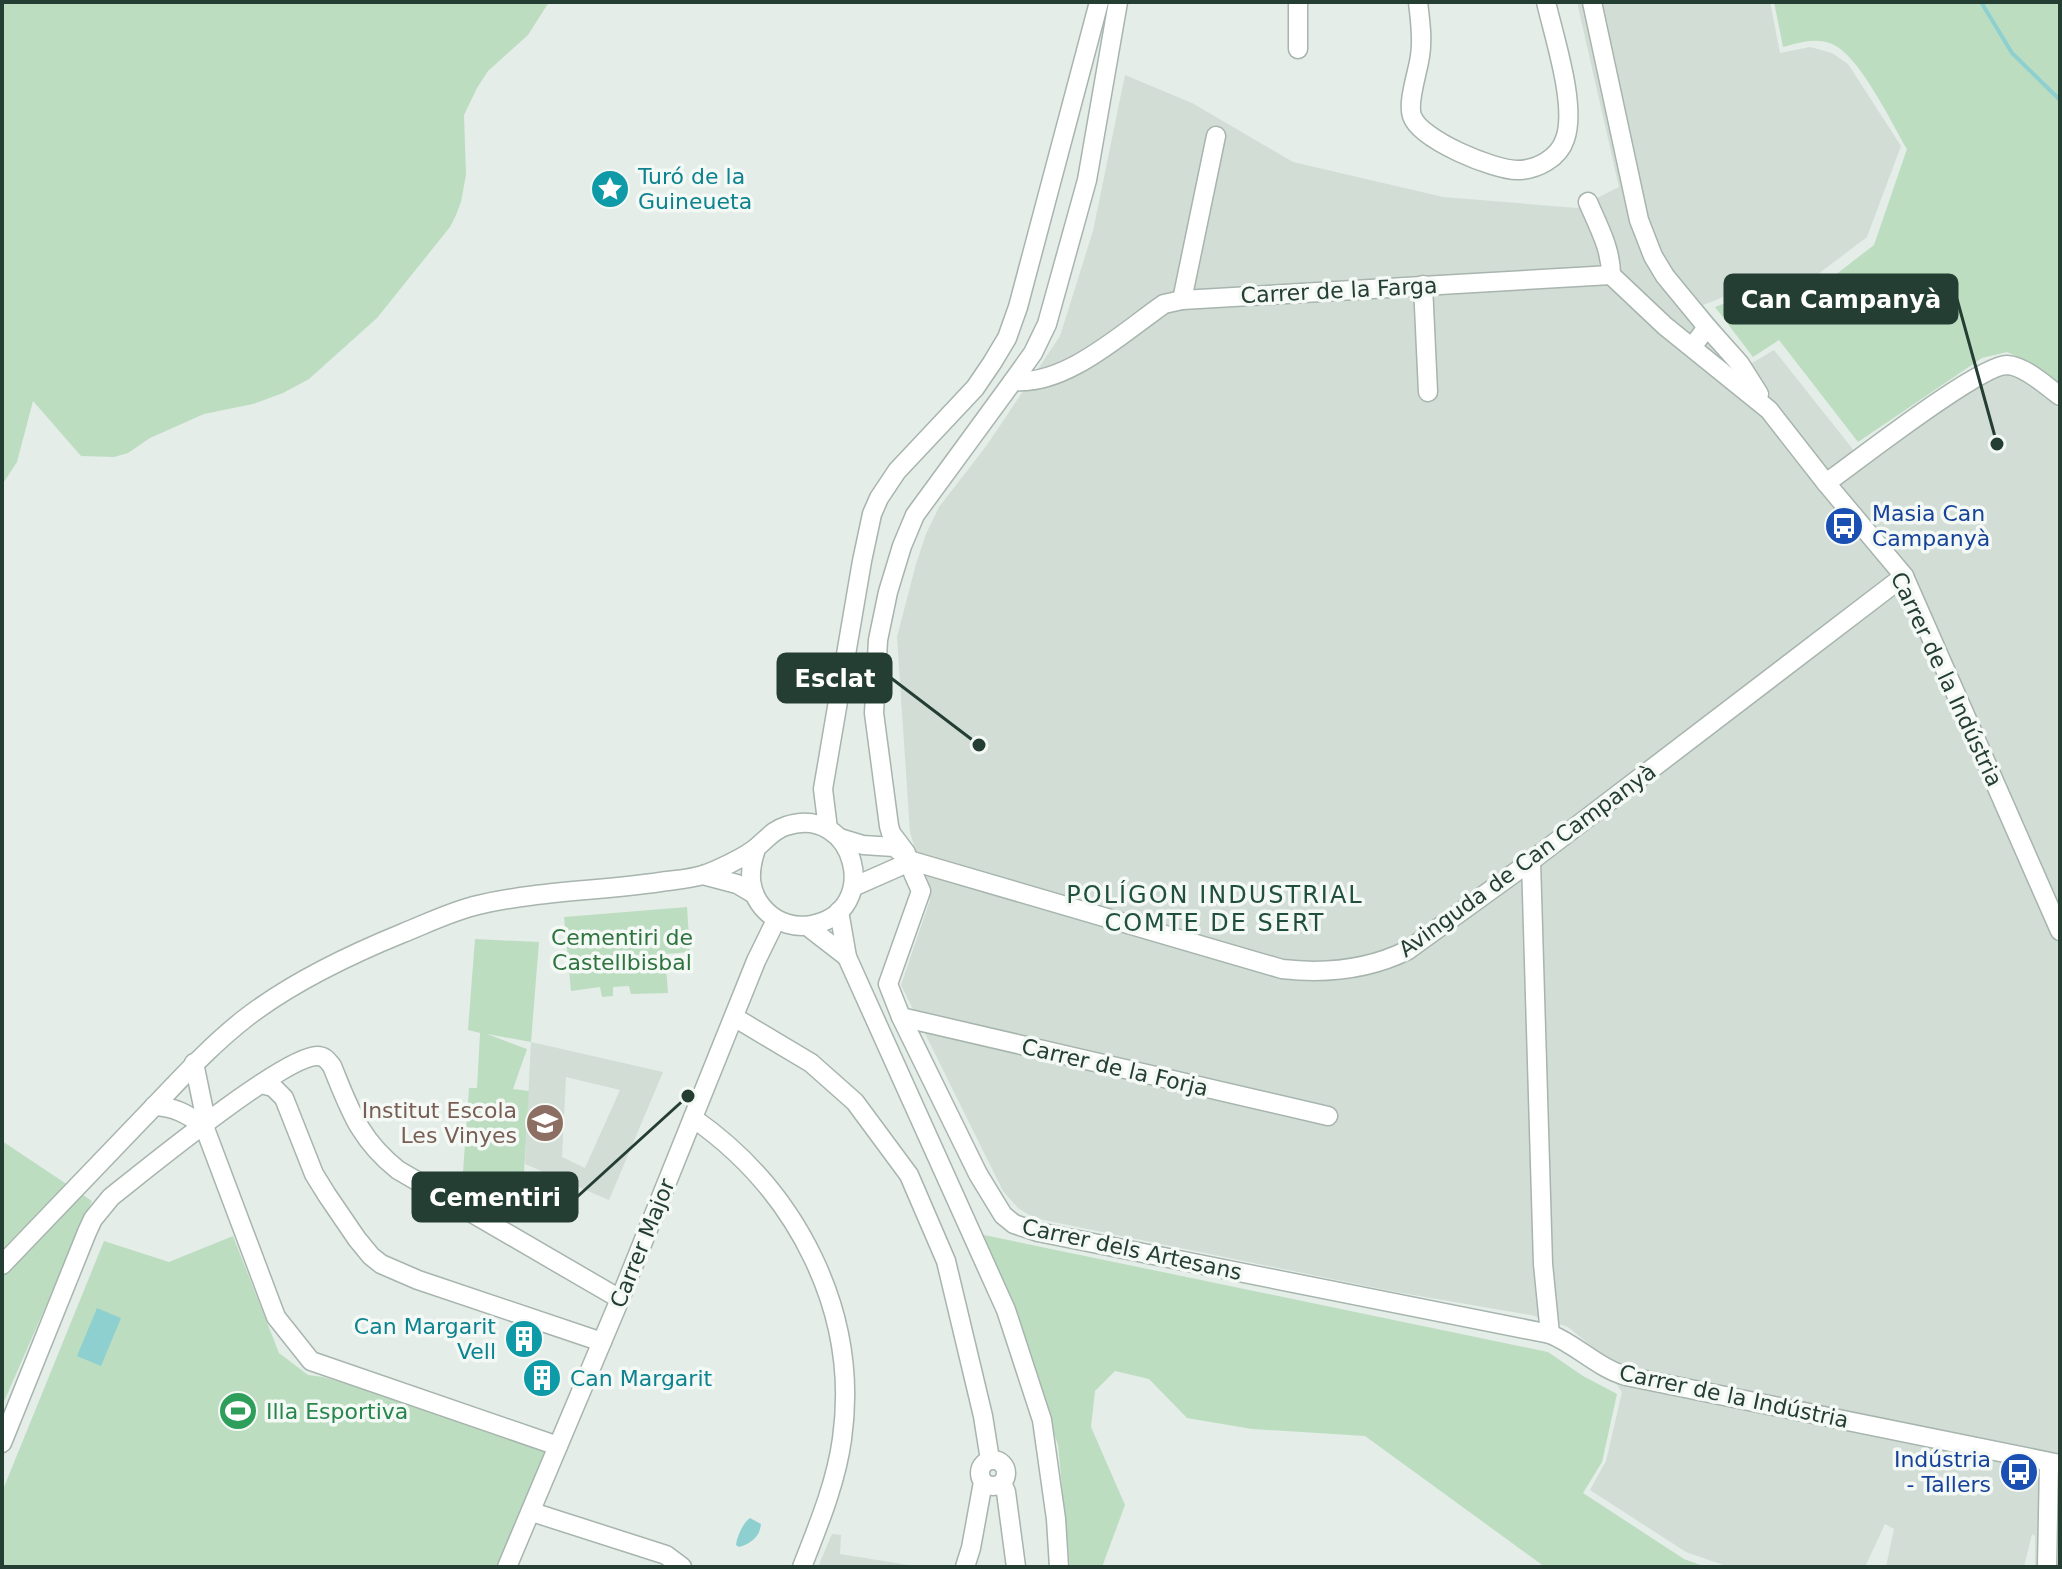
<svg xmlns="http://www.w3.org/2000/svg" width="2062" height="1569" viewBox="0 0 2062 1569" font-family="'DejaVu Sans',sans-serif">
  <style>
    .built { fill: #d2ddd6; fill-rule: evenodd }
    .green { fill: #bdddc1 }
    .water { fill: #8ed0d0 }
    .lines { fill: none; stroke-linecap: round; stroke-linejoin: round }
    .stream { stroke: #8ed0d0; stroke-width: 4 }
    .minor-casing { stroke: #a7b5ae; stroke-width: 21 }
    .minor { stroke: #fff; stroke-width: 18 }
    .labels { text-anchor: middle; stroke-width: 7; stroke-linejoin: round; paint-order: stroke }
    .culture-label { font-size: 22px; fill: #0d838f; stroke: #f4f9f6; text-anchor: start }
    .street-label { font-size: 22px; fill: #243e33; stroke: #f4f9f6 }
    .transit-label { font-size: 22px; fill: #164399; stroke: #f4f9f6; text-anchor: start }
    .park-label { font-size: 22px; fill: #2e743f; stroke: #f4f9f6 }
    .education-label { font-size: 22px; fill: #785e54; stroke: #f4f9f6; text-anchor: end }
    .leisure-label { font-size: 22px; fill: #27864d; stroke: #f4f9f6; text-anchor: start }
    .neighbourhood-label { font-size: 24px; letter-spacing: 2px; fill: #20503d; stroke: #f4f9f6 }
    .leader { fill: none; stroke: #243e33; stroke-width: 3 }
    .callout-dot { fill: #243e33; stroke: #f4f9f6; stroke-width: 3 }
    .callout { fill: #243e33; stroke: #243e33; stroke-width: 3 }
    .callout-label { font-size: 24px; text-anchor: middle; font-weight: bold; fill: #fff }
  </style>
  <rect width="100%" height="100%" fill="#e4ede8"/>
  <g class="built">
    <path d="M 1577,2 L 1770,2 L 1780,53 L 1810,47 L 1832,53 L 1848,64 L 1901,146 L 1867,237 L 1801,287 L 1785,281 L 1761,282 L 1703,305 L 1752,363 L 1774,350 L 1863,462 L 1990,377 L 2011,373 L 2060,409 L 2060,1567 L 2035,1567 L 2035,1536 L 2032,1534 L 2024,1567 L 1886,1567 L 1894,1529 L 1885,1524 L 1865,1567 L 1729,1567 L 1686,1552 L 1590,1490 L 1606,1461 L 1622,1392 L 1590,1345 L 1568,1327 L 1531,1315 L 1396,1292 L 1034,1218 L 1018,1208 L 1003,1191 L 901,985 L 930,900 L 910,832 L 897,637 L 916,564 L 926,534 L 939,507 L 987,445 L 1060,336 L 1093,231 L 1125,75 L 1192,103 L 1293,162 L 1443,197 L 1577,208 L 1619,187 Z"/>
    <path d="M 531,1042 L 663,1072 L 609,1200 L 525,1164 ZM 566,1077 L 620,1090 L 585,1168 L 562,1157 Z"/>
    <path d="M 832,1534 L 841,1535 L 840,1554 L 921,1567 L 818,1567 Z"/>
  </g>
  <g class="green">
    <path d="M 2,2 L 549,2 L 528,35 L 488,71 L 477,88 L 464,115 L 466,175 L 461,202 L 456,215 L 450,227 L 377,318 L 309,379 L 283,393 L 253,404 L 204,414 L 150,438 L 128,453 L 114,457 L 81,456 L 33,401 L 17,462 L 2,485 Z"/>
    <path d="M 1774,2 L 2060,2 L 2060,383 L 2030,362 L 2007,352 L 1982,358 L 1858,442 L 1779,340 L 1753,357 L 1715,307 L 1763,289 L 1795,306 L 1874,245 L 1907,149 C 1891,122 1860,56 1832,44 C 1816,37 1799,43 1783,47 Z"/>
    <path d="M 687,907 L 690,952 L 665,954 L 668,993 L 631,994 L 629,986 L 613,987 L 613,996 L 602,997 L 600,987 L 571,991 L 564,917 Z"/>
    <path d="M 475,939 L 539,942 L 531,1042 L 487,1034 L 527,1049 L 513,1089 L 529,1091 L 523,1188 L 462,1186 L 469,1088 L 477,1088 L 480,1033 L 468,1030 Z"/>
    <path d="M 2,1141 L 92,1201 L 2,1406 Z"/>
    <path d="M 984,1235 L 1548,1352 L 1583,1376 L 1617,1394 L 1602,1462 L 1583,1493 L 1684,1559 L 1706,1567 L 1545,1567 L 1365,1436 L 1252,1429 L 1187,1418 L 1149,1379 L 1115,1371 L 1095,1391 L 1091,1427 L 1125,1505 L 1102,1567 L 1070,1567 L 1058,1445 Z"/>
    <path d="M 233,1236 L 279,1353 L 308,1375 L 323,1377 L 558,1446 L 507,1567 L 2,1567 L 2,1492 L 104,1241 L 169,1262 Z"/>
  </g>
  <g class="water">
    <path d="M 97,1308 L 121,1318 L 101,1366 L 77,1356 Z"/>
    <path d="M 750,1518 L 761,1524 C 760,1537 750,1544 739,1547 L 736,1545 C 737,1536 743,1523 750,1518 Z"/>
  </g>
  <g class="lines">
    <path class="stream" d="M 1981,2 L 2012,53 L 2060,100"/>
    <g class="minor-casing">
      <g id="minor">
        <path d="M 1298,2 L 1298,49"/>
        <path d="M 1418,2 C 1420,20 1423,38 1420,56 C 1418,72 1407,102 1412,116 C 1420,140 1494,170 1517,170 C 1537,170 1559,158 1565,139 C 1577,106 1554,37 1546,2"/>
        <path d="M 1592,2 L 1639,220 L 1653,256 L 1665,276 L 1707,327 L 1693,346"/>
        <path d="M 1588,202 C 1598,226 1611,248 1611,275"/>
        <path d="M 1611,275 L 1665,326 L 1769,410 L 1826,483 L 1904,576 L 2060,931"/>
        <path d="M 1423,285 L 1428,392"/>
        <path d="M 1182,300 L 1216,136"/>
        <path d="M 1707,327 L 1740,364 L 1759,394"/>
        <path d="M 1013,381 C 1066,386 1122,333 1164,304 L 1182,300 L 1611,275"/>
        <path d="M 1826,483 C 1856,462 1979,365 2007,365 C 2025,366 2046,386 2060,396"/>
        <path d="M 828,829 L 823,789 L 862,561 L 872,514 L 879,498 L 897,471 L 975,388 L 992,363 L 1007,338 L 1018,307 L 1099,2"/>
        <path d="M 840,838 L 863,845 L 894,847 L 912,861 L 1282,969 C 1326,974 1368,970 1408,950 L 1531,861 L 1904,576"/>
        <path d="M 906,853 L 891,833 L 889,826 L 874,713 L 878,640 L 888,592 L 902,546 L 915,515 L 1013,381 L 1033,353 L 1047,324 L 1087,180 L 1118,2"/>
        <path d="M 912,861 L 913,873 L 921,891 L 888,984 L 901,1017 L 978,1174 L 1003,1215 L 1014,1224 L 1038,1232 L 1550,1334 C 1577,1345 1598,1368 1626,1376 L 2060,1464"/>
        <path d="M 1531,861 L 1543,1264 L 1550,1334"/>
        <path d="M 703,875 L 737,884 L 754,894"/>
        <path d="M 853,887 L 912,861"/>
        <path d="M 839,911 L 847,957 L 1006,1310 L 1042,1420 L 1056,1519 L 1059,1567"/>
        <path d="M 807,926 L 847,957"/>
        <path d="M 734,1017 L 811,1063 L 855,1102 L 909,1175 L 946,1261 L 983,1416 L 990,1460"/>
        <path d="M 901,1017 L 1328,1116"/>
        <path d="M 194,1063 L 205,1116 L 204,1126 L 276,1317 L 311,1361 L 558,1446"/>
        <path d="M 261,1084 L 273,1087 L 284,1098 L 314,1174 L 327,1195 L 357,1239 L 371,1256 L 381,1264 L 418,1280 L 602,1342"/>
        <path d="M 154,1106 C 175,1107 187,1114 204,1126"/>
        <path d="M 693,1118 C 796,1190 860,1311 842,1439 C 836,1483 818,1526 802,1567"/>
        <path d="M 2,1265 C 48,1217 95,1168 142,1119 C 176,1084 208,1047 247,1017 C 294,981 349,955 403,933 C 428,923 452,911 478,905 C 537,891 600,891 660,882 C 674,880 690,879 703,875 C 716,871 747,856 757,847 C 767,839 773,830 786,826 C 855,803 884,912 811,925 C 795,928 778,923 766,911 C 748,893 748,872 756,849"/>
        <path d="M 2,1443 L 87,1232 L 93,1219 L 111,1197 C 144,1171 284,1056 317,1056 C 325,1056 328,1061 332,1066 C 350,1110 359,1139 398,1170 L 620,1299"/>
        <circle cx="993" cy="1473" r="13"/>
        <path d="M 1002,1483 L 1006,1492 L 1016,1567"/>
        <path d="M 532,1512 L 666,1555 L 682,1567"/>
        <path d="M 507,1567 L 620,1299 L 756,961 L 776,920"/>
        <path d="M 965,1567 L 971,1548 L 983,1482"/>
        <path d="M 2047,1567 L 2049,1464"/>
      </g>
    </g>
    <use href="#minor" class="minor"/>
  </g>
  <defs>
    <g id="sight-disc" transform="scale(2)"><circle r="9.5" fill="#0f9aa8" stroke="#f4f9f6"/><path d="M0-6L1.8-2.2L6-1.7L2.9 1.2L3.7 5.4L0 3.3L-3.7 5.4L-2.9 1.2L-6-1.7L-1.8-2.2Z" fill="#fff"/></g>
    <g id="bus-disc" transform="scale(2)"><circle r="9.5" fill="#1a4fb4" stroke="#f4f9f6"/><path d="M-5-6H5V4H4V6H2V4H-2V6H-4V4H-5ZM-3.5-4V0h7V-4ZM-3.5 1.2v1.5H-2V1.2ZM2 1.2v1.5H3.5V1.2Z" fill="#fff"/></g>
    <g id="school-disc" transform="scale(2)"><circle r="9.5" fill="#8d6e63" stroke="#f4f9f6"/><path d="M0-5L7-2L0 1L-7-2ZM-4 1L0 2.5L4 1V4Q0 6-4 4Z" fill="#fff"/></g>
    <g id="building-disc" transform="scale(2)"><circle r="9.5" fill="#0f9aa8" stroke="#f4f9f6"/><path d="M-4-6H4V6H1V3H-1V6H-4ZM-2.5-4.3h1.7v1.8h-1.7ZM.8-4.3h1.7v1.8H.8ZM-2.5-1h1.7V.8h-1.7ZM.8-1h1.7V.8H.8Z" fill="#fff"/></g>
    <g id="stadium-disc" transform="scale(2)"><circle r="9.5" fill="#2e9e5b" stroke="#f4f9f6"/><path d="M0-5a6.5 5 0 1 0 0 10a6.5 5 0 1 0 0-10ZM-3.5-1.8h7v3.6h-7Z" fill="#fff"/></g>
  </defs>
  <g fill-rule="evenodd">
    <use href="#sight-disc" x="610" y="189"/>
    <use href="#bus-disc" x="1844" y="526"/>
    <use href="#school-disc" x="545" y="1123"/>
    <use href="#building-disc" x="524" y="1339"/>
    <use href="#building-disc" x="542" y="1378"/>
    <use href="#stadium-disc" x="238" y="1411"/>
    <use href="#bus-disc" x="2019" y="1472"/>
  </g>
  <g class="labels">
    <g class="culture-label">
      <text x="638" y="184">Turó de la<tspan x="638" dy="25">Guineueta</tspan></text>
      <text x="496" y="1334" text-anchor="end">Can Margarit<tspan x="496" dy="25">Vell</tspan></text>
      <text x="570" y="1386">Can Margarit</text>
    </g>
    <g class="street-label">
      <text transform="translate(1339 290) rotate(-3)" y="8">Carrer de la Farga</text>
      <text transform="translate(1947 679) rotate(65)" y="8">Carrer de la Indústria</text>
      <text transform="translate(1527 860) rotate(-36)" y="8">Avinguda de Can Campanyà</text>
      <text transform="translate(1115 1067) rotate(13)" y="8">Carrer de la Forja</text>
      <text transform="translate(642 1243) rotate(-68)" y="8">Carrer Major</text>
      <text transform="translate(1132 1249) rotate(12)" y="8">Carrer dels Artesans</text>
      <text transform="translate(1734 1396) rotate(12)" y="8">Carrer de la Indústria</text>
    </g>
    <g class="transit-label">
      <text x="1872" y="521">Masia Can<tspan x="1872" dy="25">Campanyà</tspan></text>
      <text x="1991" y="1467" text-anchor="end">Indústria<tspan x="1991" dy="25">- Tallers</tspan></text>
    </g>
    <g class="park-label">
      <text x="622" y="945">Cementiri de<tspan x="622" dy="25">Castellbisbal</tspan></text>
    </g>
    <g class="education-label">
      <text x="517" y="1118">Institut Escola<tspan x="517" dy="25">Les Vinyes</tspan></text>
    </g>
    <g class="leisure-label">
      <text x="266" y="1419">Illa Esportiva</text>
    </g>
    <g class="neighbourhood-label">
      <text x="1215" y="903">POLÍGON INDUSTRIAL<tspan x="1215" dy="28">COMTE DE SERT</tspan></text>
    </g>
  </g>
  <path class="leader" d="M1997 444L1957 299M979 745L891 678M688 1096L577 1197"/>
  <g class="callout-dot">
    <circle cx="1997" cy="444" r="8"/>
    <circle cx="979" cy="745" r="8"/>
    <circle cx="688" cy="1096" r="8"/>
  </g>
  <g class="callout">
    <rect x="1725" y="275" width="232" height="48" rx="8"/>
    <rect x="778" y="654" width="113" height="48" rx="8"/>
    <rect x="413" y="1173" width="164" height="48" rx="8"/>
  </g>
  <g class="callout-label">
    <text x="1841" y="308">Can Campanyà</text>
    <text x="835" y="687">Esclat</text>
    <text x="495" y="1206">Cementiri</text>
  </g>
  <rect width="2062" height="1569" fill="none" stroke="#243e33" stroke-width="8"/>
</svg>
